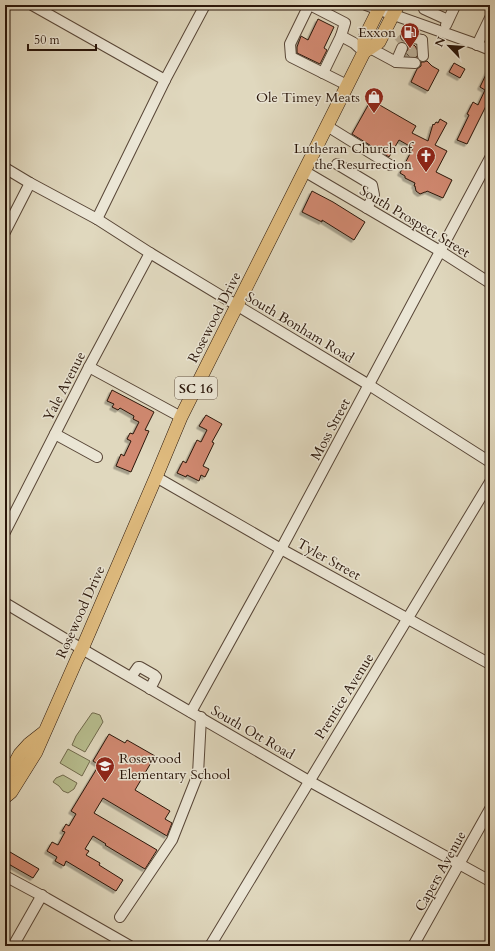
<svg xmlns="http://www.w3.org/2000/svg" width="495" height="951" viewBox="0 0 495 951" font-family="Cardo,serif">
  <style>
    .green { fill: #b7bd8e; stroke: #706a4c }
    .building { fill: #d18971; stroke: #2a160a; filter: url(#shadow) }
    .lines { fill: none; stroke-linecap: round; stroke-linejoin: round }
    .minor-tunnel { stroke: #bcb19a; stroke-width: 10; stroke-dasharray: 10 5; stroke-linecap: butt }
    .minor-casing { stroke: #584637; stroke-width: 12 }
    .major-casing { stroke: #2a160a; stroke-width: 14 }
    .minor { stroke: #ebe6d5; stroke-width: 10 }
    .major { stroke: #e0bc7f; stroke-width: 13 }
    .labels { text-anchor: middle; stroke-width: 3; stroke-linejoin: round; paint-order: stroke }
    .shield { fill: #ebe6d5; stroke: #645447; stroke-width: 1 }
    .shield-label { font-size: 13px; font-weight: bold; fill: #2a160a }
    .poi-label { font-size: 14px; fill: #2a160a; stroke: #ebe6d5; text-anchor: end }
    .street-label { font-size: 14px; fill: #2a160a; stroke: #ebe6d5 }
  </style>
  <defs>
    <filter id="shadow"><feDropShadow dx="-2.5" dy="2.5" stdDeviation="0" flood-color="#0004"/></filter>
  </defs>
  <rect width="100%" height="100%" fill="#e0d8be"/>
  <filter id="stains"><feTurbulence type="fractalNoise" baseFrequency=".005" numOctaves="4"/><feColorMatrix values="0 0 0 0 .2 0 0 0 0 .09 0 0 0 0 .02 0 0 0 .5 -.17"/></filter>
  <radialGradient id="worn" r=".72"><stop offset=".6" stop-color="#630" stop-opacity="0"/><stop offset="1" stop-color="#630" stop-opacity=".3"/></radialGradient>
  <g class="green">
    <path d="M 92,713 L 94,713 L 100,715 L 103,722 L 85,752 L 72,745 L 76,736 Z"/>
    <path d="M 68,749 L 90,761 L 82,776 L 60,763 Z"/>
    <path d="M 63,775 L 77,783 L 74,789 L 68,793 L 63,791 L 59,786 L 53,782 L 56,778 Z"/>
  </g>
  <g class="building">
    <path d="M 318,19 L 334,27 L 324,48 L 327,50 L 320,64 L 297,53 L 297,47 L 301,36 L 308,40 Z"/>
    <path d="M 405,43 L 414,45 L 416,47 L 417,57 L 409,56 L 407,54 L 408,47 Z"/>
    <path d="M 427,61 L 432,66 L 439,70 L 428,91 L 411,82 L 417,69 L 421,66 L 421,62 L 424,62 Z"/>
    <path d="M 454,63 L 465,69 L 460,78 L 449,72 Z"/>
    <path d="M 490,66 L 490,98 L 467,144 L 457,140 L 469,115 L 467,114 L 473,102 L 478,105 L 485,90 L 480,87 Z"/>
    <path d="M 371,100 L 416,126 L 412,133 L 428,141 L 433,124 L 434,125 L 436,122 L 438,123 L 440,119 L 447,123 L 435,145 L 447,151 L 436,172 L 452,180 L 443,198 L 427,191 L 426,192 L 425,192 L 420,194 L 416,191 L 415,186 L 414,186 L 415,183 L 405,178 L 405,176 L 400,173 L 413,148 L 399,140 L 389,157 L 352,134 Z"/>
    <path d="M 312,191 L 333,202 L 365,222 L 354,240 L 322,220 L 322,222 L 302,212 Z"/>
    <path d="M 112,390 L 154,412 L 145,430 L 149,431 L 131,472 L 116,466 L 121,454 L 124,456 L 131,441 L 127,439 L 130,433 L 133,434 L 139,422 L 133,419 L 134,416 L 120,408 L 118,410 L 112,407 L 114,404 L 107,401 Z"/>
    <path d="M 206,415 L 222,424 L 212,442 L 214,443 L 203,466 L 209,469 L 205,477 L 201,475 L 199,481 L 187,475 L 186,477 L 177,473 L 183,461 L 186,463 L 197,440 L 201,442 L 207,430 L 199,426 Z"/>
    <path d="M 109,734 L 125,743 L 127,740 L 155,756 L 135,790 L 170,811 L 165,819 L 172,823 L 167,836 L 103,798 L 94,813 L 157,850 L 145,869 L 105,845 L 106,844 L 93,836 L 85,849 L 89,851 L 86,855 L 100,863 L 99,865 L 123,880 L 116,891 L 66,861 L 64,866 L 55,861 L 57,857 L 47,851 L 52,842 L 58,845 L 65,832 L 62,831 L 66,824 L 69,826 L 76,814 L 71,811 L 99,765 L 93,761 Z"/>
    <path d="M 10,852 L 39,869 L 33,878 L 5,862 L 5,860 Z"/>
  </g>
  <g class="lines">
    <g class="minor-tunnel">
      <path d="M 398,43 L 406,36"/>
      <path d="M 409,56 L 417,49"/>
    </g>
    <g class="minor-casing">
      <g id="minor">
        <path d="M 32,5 L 165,80"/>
        <path d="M 309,5 L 290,44 L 291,57 L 347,85"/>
        <path d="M 310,5 L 345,23 L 341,36 L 354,43 L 364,52"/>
        <path d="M 366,5 L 473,43 L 490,50"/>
        <path d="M 423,5 L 424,9 L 448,20"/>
        <path d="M 413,22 L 406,36 L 422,40"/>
        <path d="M 446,25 L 454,8 L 454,5"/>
        <path d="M 422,40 L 423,56"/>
        <path d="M 477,45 L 490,18"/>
        <path d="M 370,48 L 396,62 L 402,48"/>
        <path d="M 396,62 L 415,63"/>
        <path d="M 323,73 L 341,36"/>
        <path d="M 327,126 L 390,165"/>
        <path d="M 337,164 L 372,185 L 374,195 L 367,208"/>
        <path d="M 5,168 L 30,183 L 97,219 L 150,253 L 369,385 L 490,462"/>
        <path d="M 304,171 L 440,251 L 490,283"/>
        <path d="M 97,219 L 165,80 L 205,5"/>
        <path d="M 5,232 L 30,183"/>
        <path d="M 89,367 L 181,417"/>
        <path d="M 55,434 L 97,457"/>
        <path d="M 156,477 L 281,549 L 490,664"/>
        <path d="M 5,532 L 89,367 L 150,253"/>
        <path d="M 5,603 L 82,649 L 309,781 L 490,881"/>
        <path d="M 131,677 L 138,667 L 140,667 L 154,675 L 156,677 L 150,689"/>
        <path d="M 191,712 L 281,549 L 490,158"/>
        <path d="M 5,876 L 46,898 L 130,946"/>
        <path d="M 120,917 L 172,840 L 198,774 L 201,717"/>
        <path d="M 13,946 L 42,895"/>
        <path d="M 210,946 C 303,791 398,637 490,482"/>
        <path d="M 413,946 L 490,809"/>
      </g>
    </g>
    <g class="major-casing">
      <g id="major">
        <path d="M 364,52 L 379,42 L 398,5"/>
        <path d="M 5,781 L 20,754 L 29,744 L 43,733"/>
        <path d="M 5,797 L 11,792 L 36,752 L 77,659 L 82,649 L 156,477 L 181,417 L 364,52 L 364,39 L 381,5"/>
      </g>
    </g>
    <use href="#minor" class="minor"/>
    <use href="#major" class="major"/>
  </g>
  <defs>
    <g id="fuel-pin" transform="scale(1)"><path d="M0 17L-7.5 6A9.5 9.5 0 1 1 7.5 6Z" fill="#8f2418" stroke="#ebe6d5"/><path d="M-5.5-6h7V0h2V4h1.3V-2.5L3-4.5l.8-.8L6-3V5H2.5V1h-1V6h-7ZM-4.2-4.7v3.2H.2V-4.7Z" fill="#fff"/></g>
    <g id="shop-pin" transform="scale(1)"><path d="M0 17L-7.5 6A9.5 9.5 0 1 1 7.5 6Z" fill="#8f2418" stroke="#ebe6d5"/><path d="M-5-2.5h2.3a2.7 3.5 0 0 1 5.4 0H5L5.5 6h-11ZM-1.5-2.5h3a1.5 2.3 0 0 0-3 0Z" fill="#fff"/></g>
    <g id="church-pin" transform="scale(1)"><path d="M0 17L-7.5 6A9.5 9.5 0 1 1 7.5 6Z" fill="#8f2418" stroke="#ebe6d5"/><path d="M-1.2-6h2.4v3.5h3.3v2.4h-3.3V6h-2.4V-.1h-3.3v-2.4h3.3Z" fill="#fff"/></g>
    <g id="school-pin" transform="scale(1)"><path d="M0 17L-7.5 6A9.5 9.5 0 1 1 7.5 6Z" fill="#8f2418" stroke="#ebe6d5"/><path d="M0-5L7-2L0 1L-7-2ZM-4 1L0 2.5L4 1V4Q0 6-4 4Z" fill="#fff"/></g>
  </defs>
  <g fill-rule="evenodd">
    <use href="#fuel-pin" x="410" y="32"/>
    <use href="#shop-pin" x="374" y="97"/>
    <use href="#church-pin" x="426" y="156"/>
    <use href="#school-pin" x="105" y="766"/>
  </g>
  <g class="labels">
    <rect class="shield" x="175" y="377" width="42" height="22" rx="3"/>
    <g class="shield-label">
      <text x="196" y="393">SC 16</text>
    </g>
    <g class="poi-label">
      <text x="396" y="37">Exxon</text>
      <text x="360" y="102">Ole Timey Meats</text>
      <text x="412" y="153">Lutheran Church of<tspan x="412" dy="16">the Resurrection</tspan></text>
      <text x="119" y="763" text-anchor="start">Rosewood<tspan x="119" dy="16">Elementary School</tspan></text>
    </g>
    <g class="street-label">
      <text transform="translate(415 221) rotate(31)" y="5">South Prospect Street</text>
      <text transform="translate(214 317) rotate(-63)" y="5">Rosewood Drive</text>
      <text transform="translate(300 327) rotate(31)" y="5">South Bonham Road</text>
      <text transform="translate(64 386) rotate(-63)" y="5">Yale Avenue</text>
      <text transform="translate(330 429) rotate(-62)" y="5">Moss Street</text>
      <text transform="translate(329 559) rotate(29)" y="5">Tyler Street</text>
      <text transform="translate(80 612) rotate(-66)" y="5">Rosewood Drive</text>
      <text transform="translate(344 696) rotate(-58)" y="5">Prentice Avenue</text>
      <text transform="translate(253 732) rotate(30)" y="5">South Ott Road</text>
      <text transform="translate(440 871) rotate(-61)" y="5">Capers Avenue</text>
    </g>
  </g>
  <rect width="495" height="951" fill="none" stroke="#e0d8be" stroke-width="20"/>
  <rect x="6" y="6" width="483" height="939" fill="none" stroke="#2a160a" stroke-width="2"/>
  <rect x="10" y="10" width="475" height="931" fill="none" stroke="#2a160a"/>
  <g transform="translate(449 46) rotate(295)" stroke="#ebe6d5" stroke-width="3" paint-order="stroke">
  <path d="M0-3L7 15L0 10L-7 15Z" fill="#2a160a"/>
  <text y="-6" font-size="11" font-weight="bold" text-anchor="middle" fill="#2a160a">N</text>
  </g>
  <path d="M28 44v6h68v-6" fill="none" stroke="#2a160a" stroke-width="2"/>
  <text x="34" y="44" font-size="12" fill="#2a160a" stroke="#ebe6d5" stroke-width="3" paint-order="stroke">50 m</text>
  <rect width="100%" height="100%" filter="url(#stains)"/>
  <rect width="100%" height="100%" fill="url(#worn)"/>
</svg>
